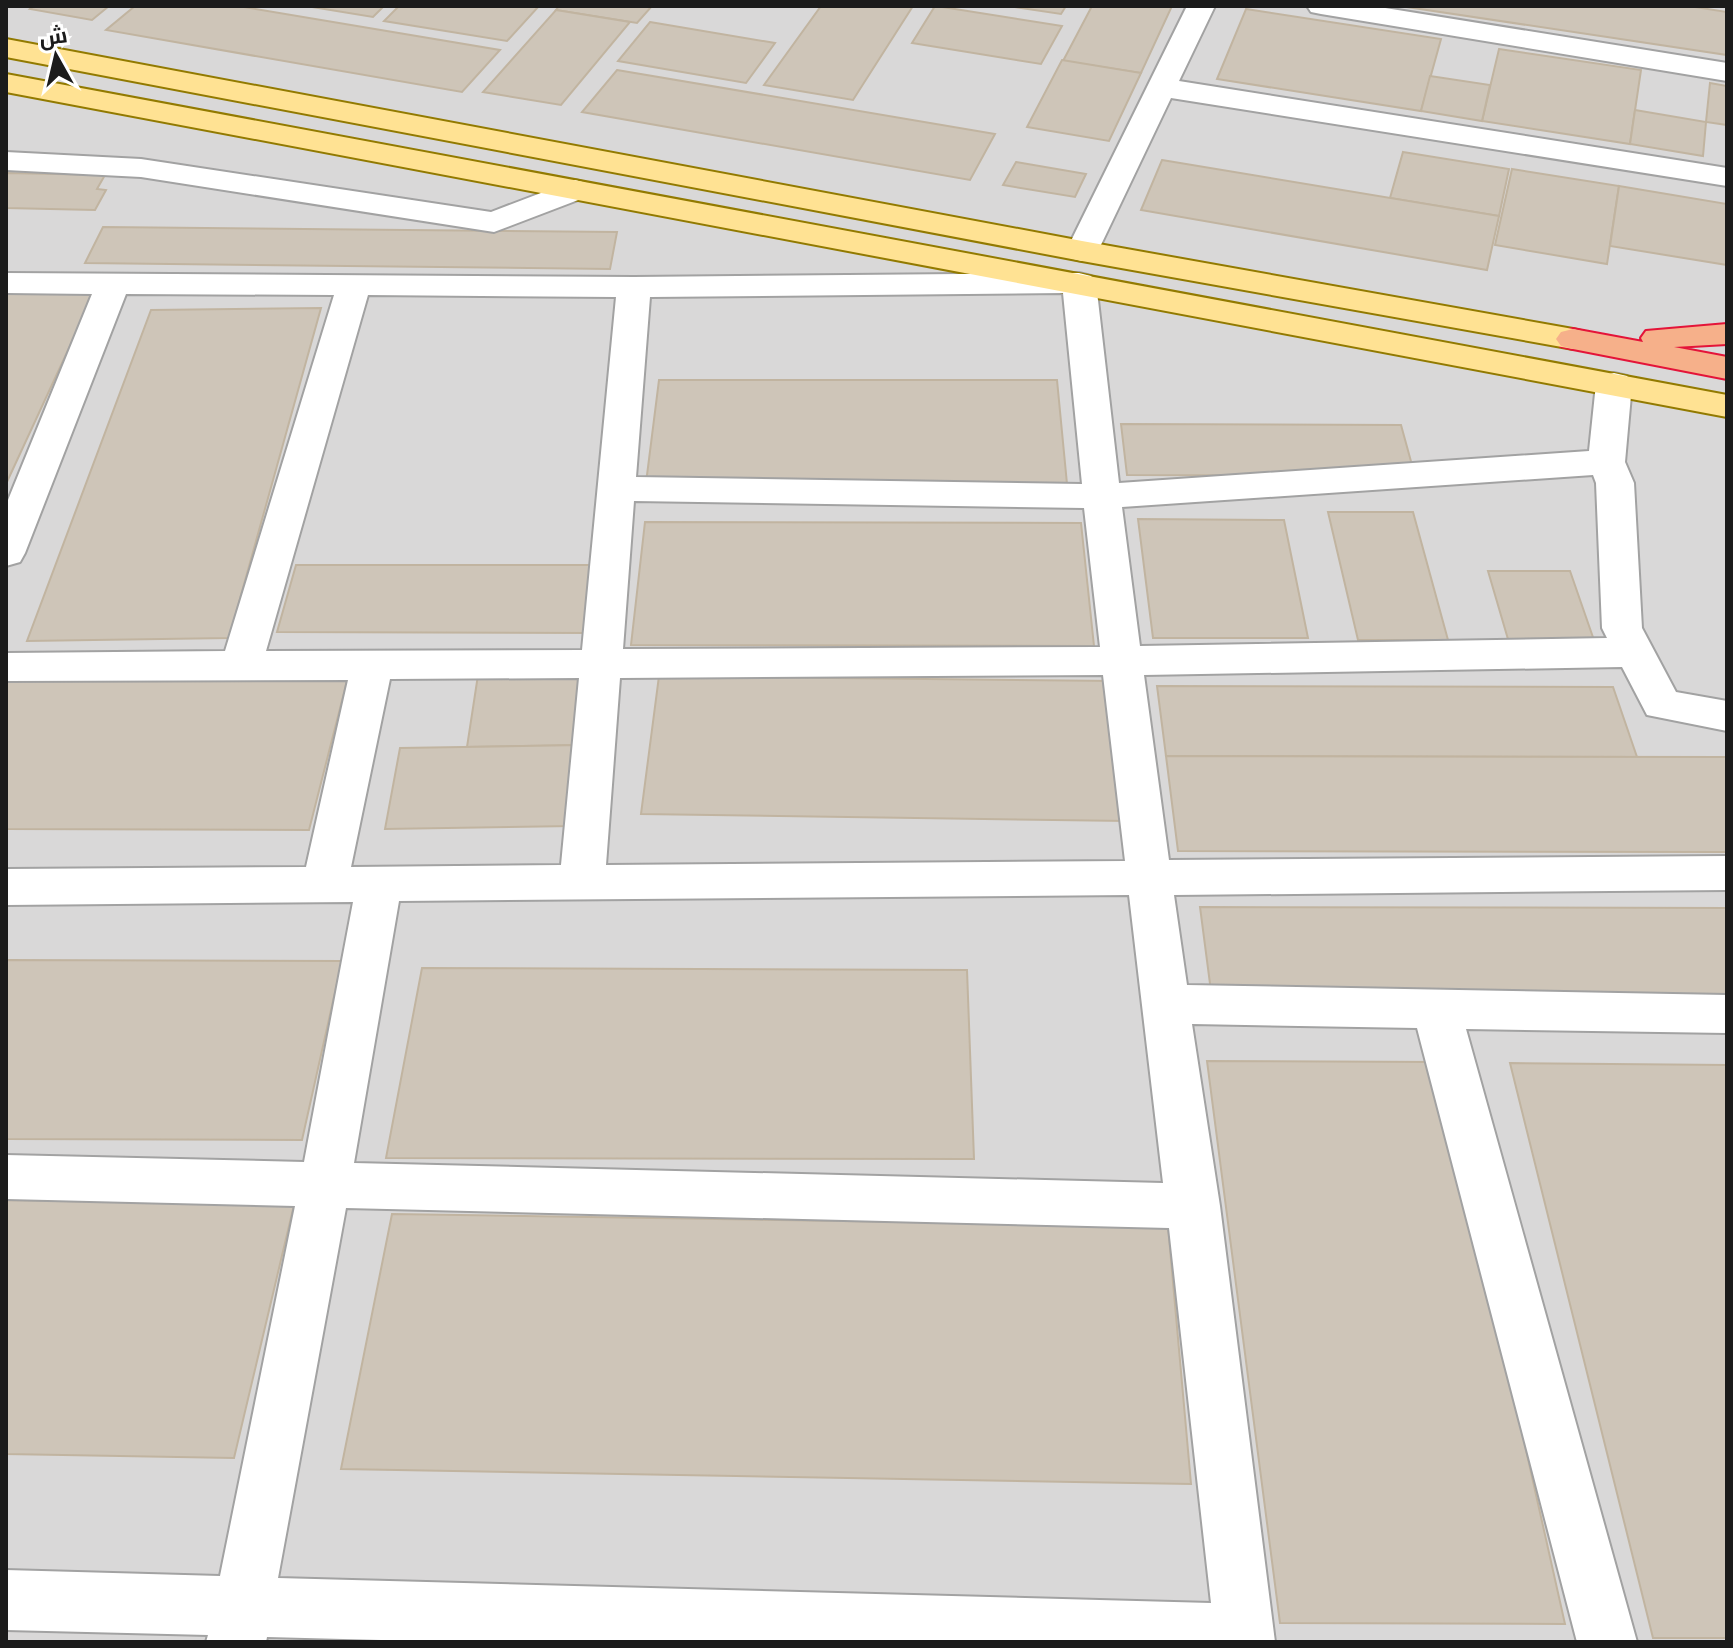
<svg xmlns="http://www.w3.org/2000/svg" width="1733" height="1648" viewBox="0 0 1733 1648" font-family="'Fira Sans Condensed',Cairo,sans-serif">
  <style>
    .residential { fill: #d9d8d8 }
    .building { fill: #cec5b8; stroke: #c1b4a0; stroke-width: 2 }
    .lines { fill: none; stroke-linecap: round; stroke-linejoin: round }
    .minor-casing { stroke: #a2a2a2; stroke-width: 4 }
    .primary-casing { stroke: #927a00; stroke-width: 4 }
    .trunk-casing { stroke: #e41439; stroke-width: 4 }
    .minor { fill: #fff; fill-rule: evenodd }
    .primary { fill: #ffe293; fill-rule: evenodd }
    .trunk { fill: #f6b08a; fill-rule: evenodd }
  </style>
  <rect width="100%" height="100%" fill="#eeebdf"/>
  <rect class="residential" x="6" y="6" width="1721" height="1636"/>
  <g class="building">
    <path d="M 34,6 L 109,6 L 92,20 L 30,9 Z"/>
    <path d="M 135,6 L 238,6 L 500,50 L 462,92 L 106,30 Z"/>
    <path d="M 306,6 L 384,6 L 373,17 Z"/>
    <path d="M 399,6 L 539,6 L 507,41 L 384,21 Z"/>
    <path d="M 559,6 L 652,6 L 637,23 L 556,10 Z"/>
    <path d="M 821,6 L 913,6 L 853,100 L 764,85 Z"/>
    <path d="M 935,6 L 936,6 L 1062,26 L 1041,64 L 912,43 Z"/>
    <path d="M 1008,6 L 1066,6 L 1061,14 Z"/>
    <path d="M 1092,6 L 1172,6 L 1141,73 L 1063,61 Z"/>
    <path d="M 1400,6 L 1689,6 L 1727,12 L 1727,55 Z"/>
    <path d="M 1246,9 L 1441,39 L 1421,111 L 1217,79 Z"/>
    <path d="M 556,10 L 630,22 L 561,105 L 483,92 Z"/>
    <path d="M 650,22 L 775,43 L 746,83 L 618,61 Z"/>
    <path d="M 1499,49 L 1641,70 L 1630,144 L 1482,121 Z"/>
    <path d="M 1062,60 L 1141,73 L 1109,141 L 1027,127 Z"/>
    <path d="M 617,70 L 995,134 L 970,180 L 582,112 Z"/>
    <path d="M 1430,76 L 1490,85 L 1482,121 L 1421,111 Z"/>
    <path d="M 1710,83 L 1727,86 L 1727,125 L 1706,122 Z"/>
    <path d="M 1635,110 L 1706,122 L 1703,156 L 1630,144 Z"/>
    <path d="M 1403,152 L 1509,169 L 1499,216 L 1390,198 Z"/>
    <path d="M 1162,160 L 1499,216 L 1487,270 L 1141,210 Z"/>
    <path d="M 1016,162 L 1086,174 L 1075,197 L 1003,185 Z"/>
    <path d="M 1512,169 L 1619,186 L 1607,264 L 1495,245 Z"/>
    <path d="M 6,173 L 105,175 L 97,189 L 106,190 L 95,210 L 6,208 Z"/>
    <path d="M 1619,186 L 1727,204 L 1727,265 L 1610,246 Z"/>
    <path d="M 103,227 L 617,232 L 610,269 L 85,263 Z"/>
    <path d="M 6,291 L 95,292 L 6,484 Z"/>
    <path d="M 321,308 L 229,638 L 27,641 L 151,310 Z"/>
    <path d="M 659,380 L 1057,380 L 1067,484 L 646,483 Z"/>
    <path d="M 1121,424 L 1401,425 L 1415,476 L 1127,475 Z"/>
    <path d="M 1328,512 L 1413,512 L 1448,640 L 1358,640 Z"/>
    <path d="M 1138,519 L 1284,520 L 1308,638 L 1153,638 Z"/>
    <path d="M 645,522 L 1081,523 L 1094,646 L 631,645 Z"/>
    <path d="M 296,565 L 600,565 L 590,633 L 277,632 Z"/>
    <path d="M 1488,571 L 1570,571 L 1596,646 L 1510,646 Z"/>
    <path d="M 588,673 L 581,745 L 467,747 L 478,675 Z"/>
    <path d="M 659,676 L 1115,681 L 1127,821 L 641,814 Z"/>
    <path d="M 6,680 L 347,681 L 309,830 L 6,829 Z"/>
    <path d="M 1157,686 L 1613,687 L 1637,757 L 1166,756 Z"/>
    <path d="M 581,745 L 572,826 L 385,829 L 400,748 Z"/>
    <path d="M 1166,756 L 1727,757 L 1727,852 L 1178,851 Z"/>
    <path d="M 1200,907 L 1727,908 L 1727,1001 L 1212,999 Z"/>
    <path d="M 6,960 L 342,961 L 302,1140 L 6,1139 Z"/>
    <path d="M 422,968 L 967,970 L 974,1159 L 386,1158 Z"/>
    <path d="M 1207,1061 L 1439,1062 L 1565,1624 L 1280,1623 Z"/>
    <path d="M 1510,1063 L 1727,1065 L 1727,1638 L 1653,1638 Z"/>
    <path d="M 6,1200 L 294,1205 L 234,1458 L 6,1454 Z"/>
    <path d="M 392,1214 L 1168,1226 L 1191,1484 L 341,1469 Z"/>
  </g>
  <g class="lines">
    <g class="minor-casing">
      <g id="minor">
        <path d="M 1187,6 L 1215,6 L 1179,81 L 1727,168 L 1727,186 L 1171,98 L 1098,251 L 1094,258 L 1082,261 L 1070,258 L 1066,251 Z"/>
        <path d="M 1307,6 L 1373,6 L 1727,63 L 1727,81 L 1321,14 L 1311,12 Z"/>
        <path d="M 6,152 L 141,159 L 491,212 L 575,180 L 586,183 L 591,190 L 586,197 L 494,232 L 141,177 L 6,170 Z"/>
        <path d="M 6,273 L 634,277 L 1079,273 L 1091,276 L 1096,283 L 1119,483 L 1589,451 L 1596,384 L 1601,376 L 1614,373 L 1627,376 L 1632,384 L 1625,462 L 1634,483 L 1642,628 L 1676,692 L 1727,701 L 1727,731 L 1647,715 L 1622,667 L 1144,675 L 1169,860 L 1727,856 L 1727,890 L 1174,895 L 1187,985 L 1727,995 L 1727,1033 L 1466,1029 L 1637,1642 L 1577,1642 L 1417,1028 L 1192,1024 L 1220,1206 L 1275,1642 L 457,1642 L 267,1637 L 266,1642 L 206,1642 L 208,1635 L 6,1630 L 6,1570 L 220,1576 L 295,1206 L 6,1199 L 6,1155 L 304,1162 L 353,902 L 6,905 L 6,869 L 306,867 L 348,680 L 6,681 L 6,653 L 225,651 L 334,295 L 126,294 L 25,553 L 20,562 L 6,566 L 6,505 L 92,294 L 6,293 ZM 1063,293 L 1082,484 L 636,477 L 650,297 ZM 368,295 L 616,297 L 582,650 L 266,651 ZM 1593,475 L 1596,483 L 1602,628 L 1607,638 L 1140,646 L 1122,507 ZM 634,501 L 1084,508 L 1100,647 L 623,649 ZM 1103,675 L 1125,861 L 606,865 L 620,678 ZM 579,678 L 561,865 L 351,867 L 390,679 ZM 1129,895 L 1163,1183 L 354,1163 L 399,901 ZM 346,1208 L 1169,1228 L 1211,1603 L 278,1578 Z"/>
      </g>
    </g>
    <g class="primary-casing">
      <g id="primary">
        <path d="M 6,39 L 1082,241 L 1573,329 L 1585,332 L 1590,339 L 1585,346 L 1573,349 L 1082,261 L 6,57 Z"/>
        <path d="M 6,74 L 1727,395 L 1727,417 L 6,92 Z"/>
      </g>
    </g>
    <g class="trunk-casing">
      <path id="trunk" d="M 1727,324 L 1727,344 L 1674,347 L 1727,357 L 1727,379 L 1573,349 L 1561,346 L 1556,339 L 1561,332 L 1573,329 L 1643,342 L 1641,338 L 1646,331 Z"/>
    </g>
    <use href="#minor" class="minor"/>
    <use href="#primary" class="primary"/>
    <use href="#trunk" class="trunk"/>
  </g>
  <rect width="1733" height="1648" fill="none" stroke="#1b1b1b" stroke-width="16"/>
  <g transform="translate(56 56) rotate(352)" stroke="#ffffff" stroke-width="6" paint-order="stroke">
  <path d="M0-6L14 30L0 20L-14 30Z" fill="#1b1b1b"/>
  <text y="-12" font-size="22" font-weight="bold" text-anchor="middle" fill="#1b1b1b">ش</text>
  </g>
</svg>
